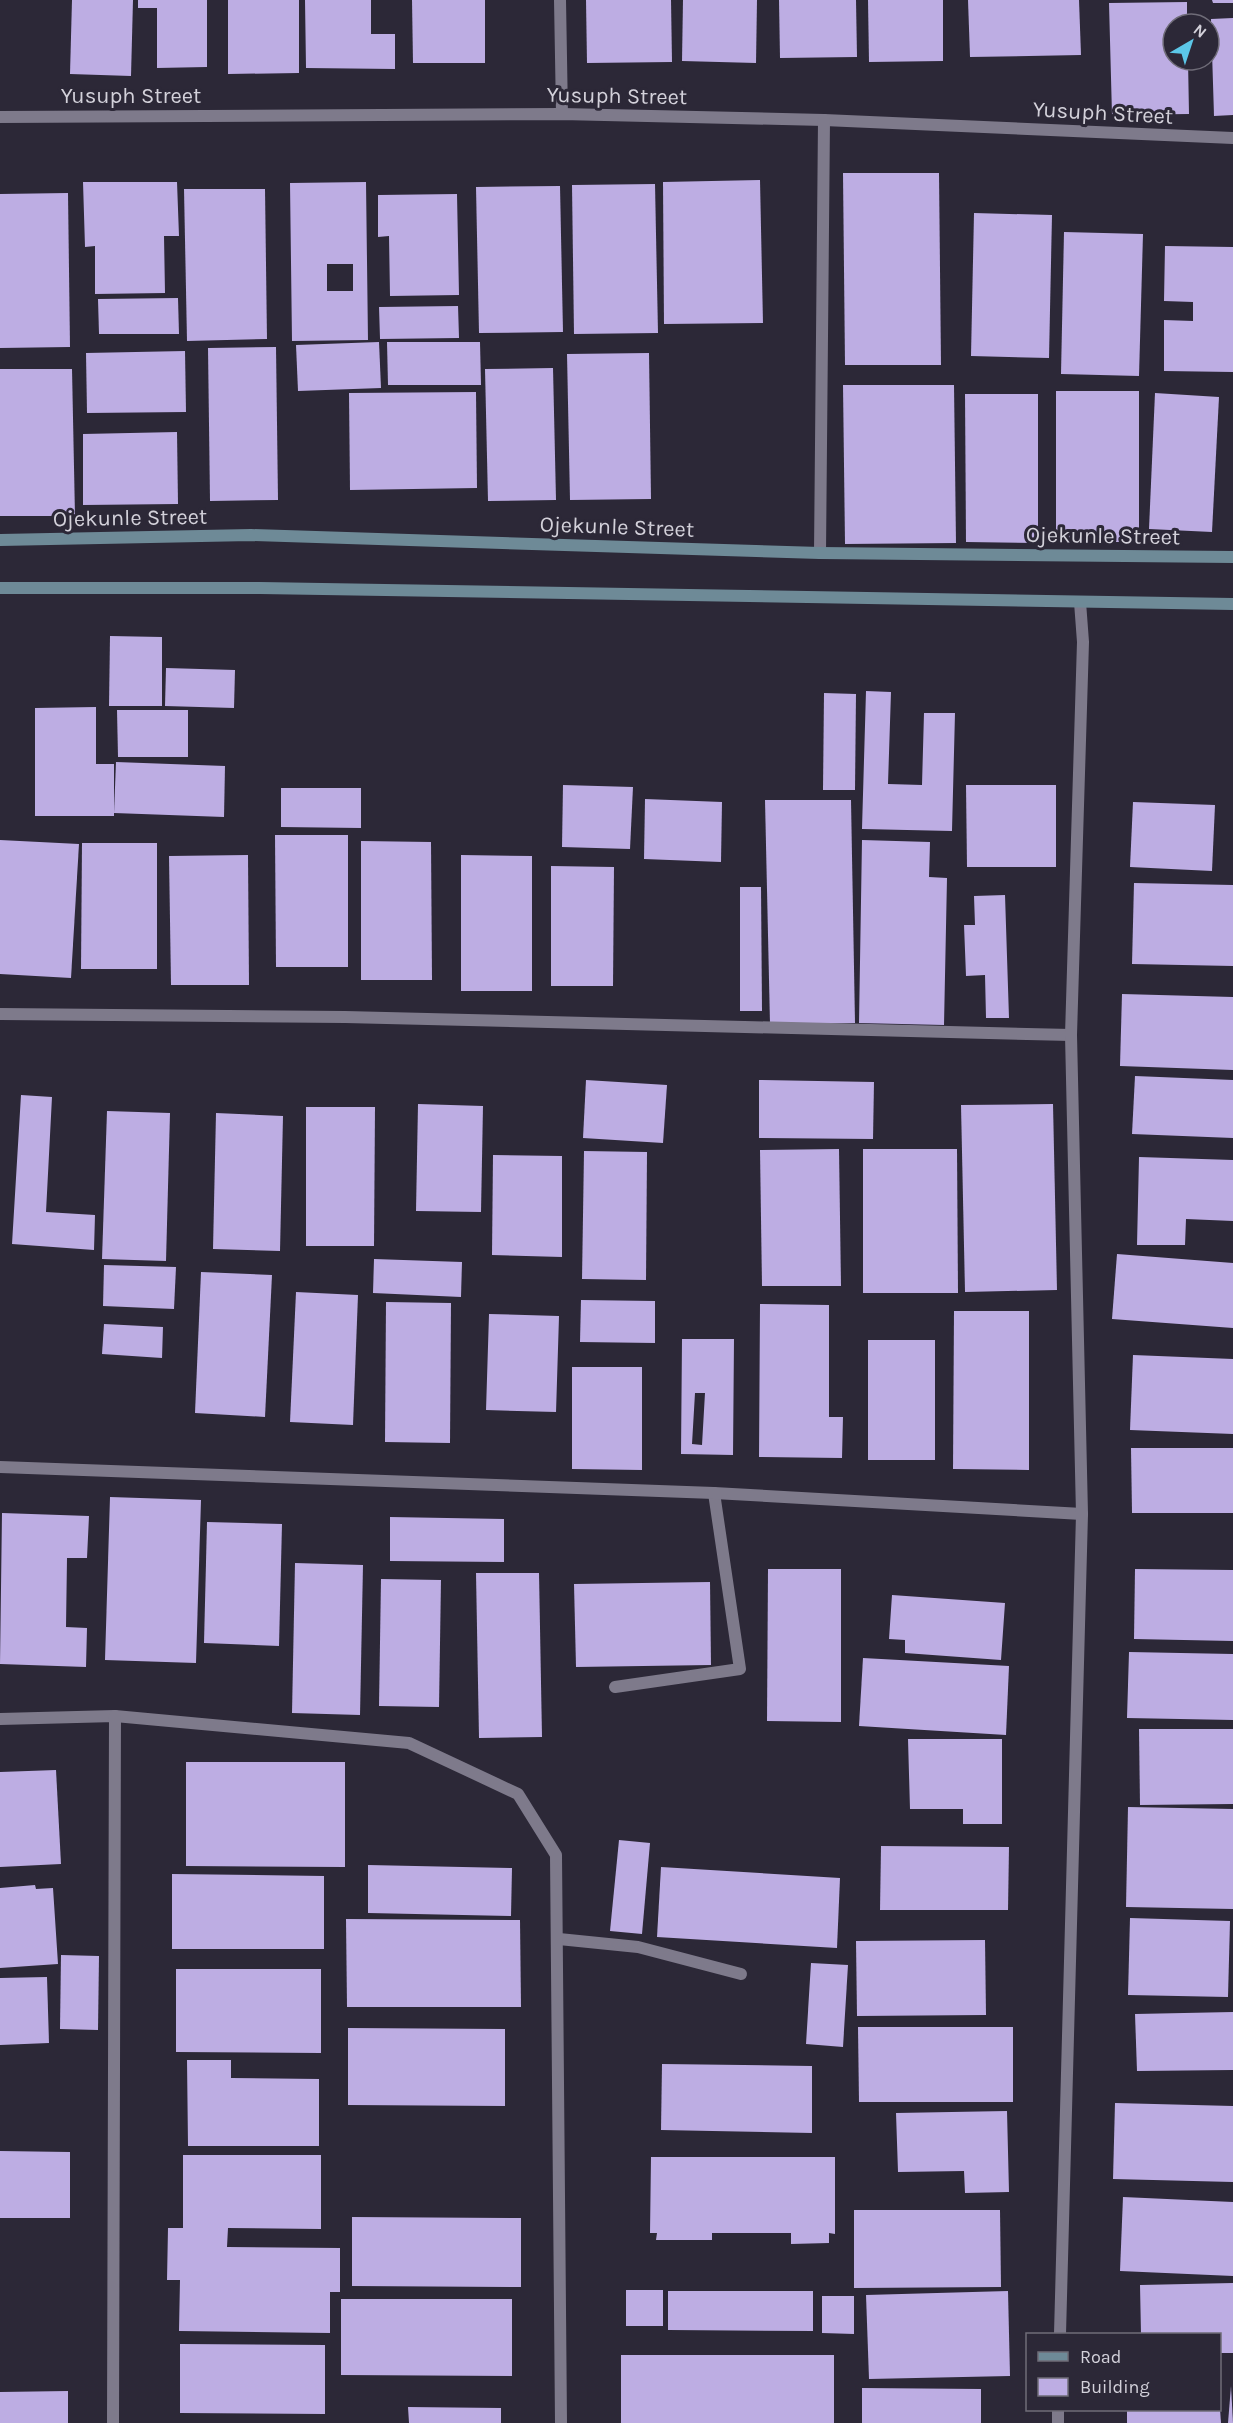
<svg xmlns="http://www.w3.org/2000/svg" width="1233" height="2423" viewBox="0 0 1233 2423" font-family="Karla,sans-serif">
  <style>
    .building { fill: #bdade3; fill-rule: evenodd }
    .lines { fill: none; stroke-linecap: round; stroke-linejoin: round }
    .lane { stroke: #7e7a8b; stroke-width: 12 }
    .street { stroke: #7e7a8b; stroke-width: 12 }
    .secondary { stroke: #6e8a97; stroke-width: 12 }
    .labels { text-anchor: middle; stroke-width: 6; stroke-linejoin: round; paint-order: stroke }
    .street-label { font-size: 22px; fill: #d3d1da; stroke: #2c2837 }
  </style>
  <rect width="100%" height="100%" fill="#2c2837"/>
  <g class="building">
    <path d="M 72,0 L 133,0 L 131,76 L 70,74 Z"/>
    <path d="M 138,0 L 207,0 L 207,67 L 157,68 L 157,8 L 138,8 Z"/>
    <path d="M 228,0 L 299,0 L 299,73 L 228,74 Z"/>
    <path d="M 305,0 L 371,0 L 371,34 L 395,34 L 395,69 L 306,68 Z"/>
    <path d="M 412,0 L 485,0 L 485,63 L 413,63 Z"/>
    <path d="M 586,0 L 671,0 L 672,62 L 587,63 Z"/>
    <path d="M 683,0 L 757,0 L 756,63 L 682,61 Z"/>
    <path d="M 779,0 L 856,0 L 857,57 L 780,58 Z"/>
    <path d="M 868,0 L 943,0 L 943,61 L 869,62 Z"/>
    <path d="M 968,0 L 1079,0 L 1081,55 L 970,57 Z"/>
    <path d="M 1212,0 L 1233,0 L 1233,3 L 1213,3 Z"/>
    <path d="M 1187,2 L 1187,24 L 1173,24 L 1173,60 L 1188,60 L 1189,114 L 1112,115 L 1109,3 Z"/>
    <path d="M 1233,18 L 1233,115 L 1214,116 L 1211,19 Z"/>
    <path d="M 843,173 L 939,173 L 941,365 L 845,365 Z"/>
    <path d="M 760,180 L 763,323 L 664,324 L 663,182 Z"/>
    <path d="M 83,182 L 177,182 L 179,236 L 164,236 L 165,293 L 95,294 L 95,246 L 85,247 Z"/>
    <path d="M 366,182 L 368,340 L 292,341 L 290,183 ZM 327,264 L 353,264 L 353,291 L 327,291 Z"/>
    <path d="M 655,184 L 658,333 L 574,334 L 572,185 Z"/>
    <path d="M 560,186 L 563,332 L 479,333 L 476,187 Z"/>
    <path d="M 184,189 L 265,189 L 267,339 L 187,341 Z"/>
    <path d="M 68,193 L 70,347 L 0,348 L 0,194 Z"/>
    <path d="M 457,194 L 459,295 L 390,296 L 389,236 L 378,237 L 378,195 Z"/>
    <path d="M 974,213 L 1052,215 L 1049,358 L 971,356 Z"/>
    <path d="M 1064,232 L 1143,234 L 1139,376 L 1061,374 Z"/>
    <path d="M 1165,246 L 1233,247 L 1233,372 L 1164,371 L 1164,320 L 1193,321 L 1193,302 L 1164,301 Z"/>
    <path d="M 178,298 L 179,334 L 99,334 L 98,299 Z"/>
    <path d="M 458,306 L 459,338 L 380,339 L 379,307 Z"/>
    <path d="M 379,342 L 381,388 L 298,391 L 296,345 Z"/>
    <path d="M 387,342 L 480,342 L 481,385 L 388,385 Z"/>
    <path d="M 276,347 L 278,500 L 210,501 L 208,348 Z"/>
    <path d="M 185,351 L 186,412 L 87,413 L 86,353 Z"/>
    <path d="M 649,353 L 651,499 L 570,500 L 567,354 Z"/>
    <path d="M 553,368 L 556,500 L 488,501 L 485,369 Z"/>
    <path d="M 0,369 L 72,369 L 75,516 L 0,516 Z"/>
    <path d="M 843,385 L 954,385 L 956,543 L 845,544 Z"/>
    <rect x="1056" y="391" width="83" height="151"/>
    <path d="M 476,392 L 477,488 L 350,490 L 349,393 Z"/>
    <path d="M 1155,393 L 1219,397 L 1212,532 L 1149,529 Z"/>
    <path d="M 965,394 L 1038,394 L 1038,543 L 966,542 Z"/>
    <path d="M 177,432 L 178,504 L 83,505 L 83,434 Z"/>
    <path d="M 110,636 L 162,637 L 162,706 L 109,706 Z"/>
    <path d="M 166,668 L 235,670 L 234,708 L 165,706 Z"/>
    <path d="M 866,691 L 891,692 L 888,784 L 922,785 L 924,713 L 955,713 L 952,831 L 862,829 Z"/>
    <path d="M 824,693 L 856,694 L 855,790 L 823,790 Z"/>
    <path d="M 96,707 L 96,764 L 114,764 L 114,816 L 35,816 L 35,708 Z"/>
    <path d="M 117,710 L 188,710 L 188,757 L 118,757 Z"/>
    <path d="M 116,762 L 225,766 L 224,817 L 114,813 Z"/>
    <path d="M 563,785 L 633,787 L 630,849 L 562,847 Z"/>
    <path d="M 966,785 L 1056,785 L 1056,867 L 967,867 Z"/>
    <path d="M 281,788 L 361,788 L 361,828 L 281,827 Z"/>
    <path d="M 645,799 L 722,802 L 721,862 L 644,859 Z"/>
    <path d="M 765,800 L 851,800 L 855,1023 L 770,1024 Z"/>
    <path d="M 1133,802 L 1215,805 L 1212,871 L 1130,867 Z"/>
    <path d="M 275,835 L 348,835 L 348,967 L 276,967 Z"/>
    <path d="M 0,840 L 79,844 L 71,978 L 0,974 Z"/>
    <path d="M 862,840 L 930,842 L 929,877 L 947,878 L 944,1025 L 859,1023 Z"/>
    <path d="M 361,841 L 431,842 L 432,980 L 361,980 Z"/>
    <path d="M 82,843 L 157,843 L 157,969 L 81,969 Z"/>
    <path d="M 248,855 L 249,985 L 171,985 L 169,856 Z"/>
    <path d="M 461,855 L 532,856 L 532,991 L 461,991 Z"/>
    <path d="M 551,866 L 614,867 L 613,986 L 551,986 Z"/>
    <path d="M 1134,883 L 1233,885 L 1233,966 L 1132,964 Z"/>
    <path d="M 740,887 L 761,887 L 762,1011 L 740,1011 Z"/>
    <path d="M 1005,895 L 1009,1018 L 986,1018 L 985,975 L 966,976 L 964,925 L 975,925 L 974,896 Z"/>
    <path d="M 1122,994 L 1233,997 L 1233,1070 L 1120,1066 Z"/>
    <path d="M 1135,1076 L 1233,1080 L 1233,1138 L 1132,1134 Z"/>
    <path d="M 586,1080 L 667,1085 L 663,1143 L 583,1138 Z"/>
    <path d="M 759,1080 L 874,1082 L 873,1139 L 759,1138 Z"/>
    <path d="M 21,1095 L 52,1097 L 46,1212 L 95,1215 L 94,1250 L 12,1244 Z"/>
    <path d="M 418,1104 L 483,1106 L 481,1212 L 416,1211 Z"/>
    <path d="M 1053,1104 L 1057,1290 L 965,1292 L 961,1105 Z"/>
    <path d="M 306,1107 L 375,1107 L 374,1246 L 306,1246 Z"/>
    <path d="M 107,1111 L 170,1113 L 166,1261 L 102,1259 Z"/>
    <path d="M 216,1113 L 283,1116 L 280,1251 L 213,1249 Z"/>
    <path d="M 839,1149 L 841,1286 L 762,1286 L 760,1150 Z"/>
    <path d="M 863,1149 L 957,1149 L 958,1293 L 863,1293 Z"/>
    <path d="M 584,1151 L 647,1152 L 646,1280 L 582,1279 Z"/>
    <path d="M 493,1155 L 562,1156 L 562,1257 L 492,1255 Z"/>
    <path d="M 1139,1157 L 1233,1160 L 1233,1221 L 1186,1219 L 1185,1245 L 1137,1245 Z"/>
    <path d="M 1117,1254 L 1233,1263 L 1233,1328 L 1112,1319 Z"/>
    <path d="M 374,1259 L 462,1262 L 461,1297 L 373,1293 Z"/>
    <path d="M 104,1265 L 176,1267 L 174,1309 L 103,1306 Z"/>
    <path d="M 201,1272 L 272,1275 L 265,1417 L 195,1413 Z"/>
    <path d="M 296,1292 L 358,1295 L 353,1425 L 290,1422 Z"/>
    <path d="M 581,1300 L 655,1301 L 655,1343 L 580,1342 Z"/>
    <path d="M 386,1302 L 451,1303 L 450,1443 L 385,1442 Z"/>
    <path d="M 760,1304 L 829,1305 L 829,1417 L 843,1417 L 842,1458 L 759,1457 Z"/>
    <path d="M 954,1311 L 1029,1311 L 1029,1470 L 953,1469 Z"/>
    <path d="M 489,1314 L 559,1316 L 556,1412 L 486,1410 Z"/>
    <path d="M 104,1324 L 163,1327 L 162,1358 L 102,1354 Z"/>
    <path d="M 682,1339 L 734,1339 L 733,1455 L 681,1454 ZM 695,1393 L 705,1393 L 702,1445 L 692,1444 Z"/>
    <rect x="868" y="1340" width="67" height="120"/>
    <path d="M 1133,1355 L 1233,1359 L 1233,1434 L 1130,1430 Z"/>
    <path d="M 572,1367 L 642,1367 L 642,1470 L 572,1469 Z"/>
    <path d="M 1131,1448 L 1233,1448 L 1233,1513 L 1132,1513 Z"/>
    <path d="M 110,1497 L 201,1500 L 196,1663 L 105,1660 Z"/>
    <path d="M 2,1513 L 89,1516 L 87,1558 L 67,1558 L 66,1627 L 87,1628 L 86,1667 L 0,1664 Z"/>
    <path d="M 390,1517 L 504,1519 L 504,1562 L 390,1561 Z"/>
    <path d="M 207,1522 L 282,1524 L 279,1646 L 204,1643 Z"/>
    <path d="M 295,1563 L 363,1565 L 360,1715 L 292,1713 Z"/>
    <path d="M 768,1569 L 841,1569 L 841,1722 L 767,1721 Z"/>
    <path d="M 1135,1569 L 1233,1570 L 1233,1641 L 1134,1639 Z"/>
    <path d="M 476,1573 L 539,1573 L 542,1737 L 479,1738 Z"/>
    <path d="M 381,1579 L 441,1580 L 439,1707 L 379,1706 Z"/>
    <path d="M 710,1582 L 711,1665 L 576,1667 L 574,1584 Z"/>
    <path d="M 892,1595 L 1005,1603 L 1001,1660 L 905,1653 L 905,1640 L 889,1639 Z"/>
    <path d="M 1129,1652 L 1233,1654 L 1233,1720 L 1127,1718 Z"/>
    <path d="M 863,1658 L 1009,1666 L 1006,1735 L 859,1726 Z"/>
    <path d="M 1139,1729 L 1233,1729 L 1233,1804 L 1140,1805 Z"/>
    <path d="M 908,1739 L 1002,1739 L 1002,1824 L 963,1824 L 963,1809 L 910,1809 Z"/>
    <path d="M 186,1762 L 345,1762 L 345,1867 L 186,1866 Z"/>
    <path d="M 56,1770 L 61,1864 L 0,1867 L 0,1772 Z"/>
    <path d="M 1128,1807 L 1233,1809 L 1233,1909 L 1126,1907 Z"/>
    <path d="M 619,1840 L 650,1843 L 642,1934 L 610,1931 Z"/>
    <path d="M 881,1846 L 1009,1847 L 1008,1910 L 880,1910 Z"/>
    <path d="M 368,1865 L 512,1868 L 511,1916 L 368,1913 Z"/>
    <path d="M 661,1867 L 840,1878 L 837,1948 L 657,1937 Z"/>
    <path d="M 172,1874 L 324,1876 L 324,1949 L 172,1949 Z"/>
    <path d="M 35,1885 L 36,1889 L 53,1888 L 58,1964 L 0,1968 L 0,1888 Z"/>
    <path d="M 1130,1918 L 1230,1921 L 1228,1997 L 1128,1995 Z"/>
    <path d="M 346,1919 L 520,1920 L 521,2007 L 347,2007 Z"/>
    <path d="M 985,1940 L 986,2015 L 857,2016 L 856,1941 Z"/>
    <path d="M 61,1955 L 99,1956 L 98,2030 L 60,2029 Z"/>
    <path d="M 811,1963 L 848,1965 L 843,2047 L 806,2044 Z"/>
    <path d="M 176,1969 L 321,1969 L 321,2053 L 176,2052 Z"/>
    <path d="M 47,1977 L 49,2043 L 0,2045 L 0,1978 Z"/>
    <path d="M 1233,2012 L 1233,2070 L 1137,2071 L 1135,2014 Z"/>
    <path d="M 858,2027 L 1013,2027 L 1013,2102 L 859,2102 Z"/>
    <path d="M 348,2028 L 505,2029 L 505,2106 L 348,2105 Z"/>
    <path d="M 187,2060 L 231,2060 L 231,2078 L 319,2079 L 319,2146 L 188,2146 Z"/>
    <path d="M 662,2064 L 812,2066 L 812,2133 L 661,2130 Z"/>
    <path d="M 1115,2103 L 1233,2106 L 1233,2182 L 1113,2179 Z"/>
    <path d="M 1007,2111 L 1009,2192 L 965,2193 L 964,2171 L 898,2172 L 896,2113 Z"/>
    <path d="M 0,2151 L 70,2152 L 70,2218 L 0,2218 Z"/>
    <path d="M 183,2155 L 321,2155 L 321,2229 L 228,2228 L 227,2247 L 340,2248 L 340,2292 L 330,2292 L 330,2333 L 179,2331 L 180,2280 L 167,2280 L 168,2228 L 183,2228 Z"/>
    <path d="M 651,2157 L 835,2157 L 835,2234 L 829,2233 L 829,2243 L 791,2244 L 791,2233 L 712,2233 L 712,2240 L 656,2240 L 657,2233 L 650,2233 Z"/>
    <path d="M 1123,2197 L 1233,2202 L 1233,2276 L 1120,2271 Z"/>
    <path d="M 854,2210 L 1000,2210 L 1001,2287 L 854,2288 Z"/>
    <path d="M 352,2217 L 521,2218 L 521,2287 L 352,2286 Z"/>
    <path d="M 1233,2283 L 1233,2353 L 1220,2353 L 1220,2334 L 1141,2334 L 1140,2285 Z"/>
    <rect x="626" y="2290" width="37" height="36"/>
    <path d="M 668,2291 L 813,2291 L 813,2331 L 668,2330 Z"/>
    <path d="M 1008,2291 L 1010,2376 L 869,2379 L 866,2295 Z"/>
    <path d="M 822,2296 L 854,2296 L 854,2334 L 822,2333 Z"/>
    <path d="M 341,2299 L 512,2299 L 512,2376 L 341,2375 Z"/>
    <path d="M 180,2344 L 325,2345 L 325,2414 L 180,2413 Z"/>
    <rect x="621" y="2355" width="213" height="68"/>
    <path d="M 1231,2386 L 1233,2423 L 1228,2423 Z"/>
    <path d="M 862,2388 L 981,2389 L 981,2423 L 862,2423 Z"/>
    <path d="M 68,2391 L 68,2423 L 0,2423 L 0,2392 Z"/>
    <path d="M 408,2407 L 501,2408 L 501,2423 L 409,2423 Z"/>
    <path d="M 1220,2409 L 1221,2423 L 1127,2423 L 1127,2410 Z"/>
  </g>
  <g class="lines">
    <g class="lane">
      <path d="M 615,1687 L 740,1669 L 714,1493"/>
      <path d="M 559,1939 L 638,1947 L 741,1974"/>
    </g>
    <g class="street">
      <path d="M 560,0 L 562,114"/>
      <path d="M 0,117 L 562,114 L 824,120 L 1233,138"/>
      <path d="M 820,553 L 824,120"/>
      <path d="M 0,1014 L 345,1017 L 1071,1035"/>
      <path d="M 0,1467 L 714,1493 L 1082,1514"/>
      <path d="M 0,1719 L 115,1716 L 409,1743 L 518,1794 L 556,1855 L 561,2423"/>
      <path d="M 1060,2334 L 1082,1514 L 1071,1035 L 1083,642 L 1080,602"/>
      <path d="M 113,2423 L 115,1716"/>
      <path d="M 1058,2423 L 1058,2410"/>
    </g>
    <g class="secondary">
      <path d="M 0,540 L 251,535 L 820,553 L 1233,557"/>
      <path d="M 0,588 L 260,588 L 1233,604"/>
    </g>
  </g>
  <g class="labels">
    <g class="street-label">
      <text x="131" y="103">Yusuph Street</text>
      <text transform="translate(617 95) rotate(1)" y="8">Yusuph Street</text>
      <text transform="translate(1103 112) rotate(3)" y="8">Yusuph Street</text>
      <text transform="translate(130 517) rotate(-1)" y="8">Ojekunle Street</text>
      <text transform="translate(617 526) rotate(2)" y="8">Ojekunle Street</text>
      <text transform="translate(1103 535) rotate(1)" y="8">Ojekunle Street</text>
    </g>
  </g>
  <rect x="1026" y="2333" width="195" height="78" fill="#2c2837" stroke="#6f6c78" stroke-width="1.5"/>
  <rect x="1038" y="2352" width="30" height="9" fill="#6e8a97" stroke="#6f6c78" stroke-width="1.5"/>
  <text x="1080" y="2363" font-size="18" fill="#d3d1da">Road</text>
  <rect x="1038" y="2378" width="30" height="18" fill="#bdade3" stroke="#6f6c78" stroke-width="1.5"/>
  <text x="1080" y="2393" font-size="18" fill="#d3d1da">Building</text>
  <g transform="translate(1191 42) rotate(39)"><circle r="28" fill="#2c2837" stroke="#6f6c78" stroke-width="1.5"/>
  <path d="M0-4.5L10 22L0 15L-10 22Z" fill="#5cc7e8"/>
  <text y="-9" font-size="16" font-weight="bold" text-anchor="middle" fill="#d3d1da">N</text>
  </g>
</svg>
